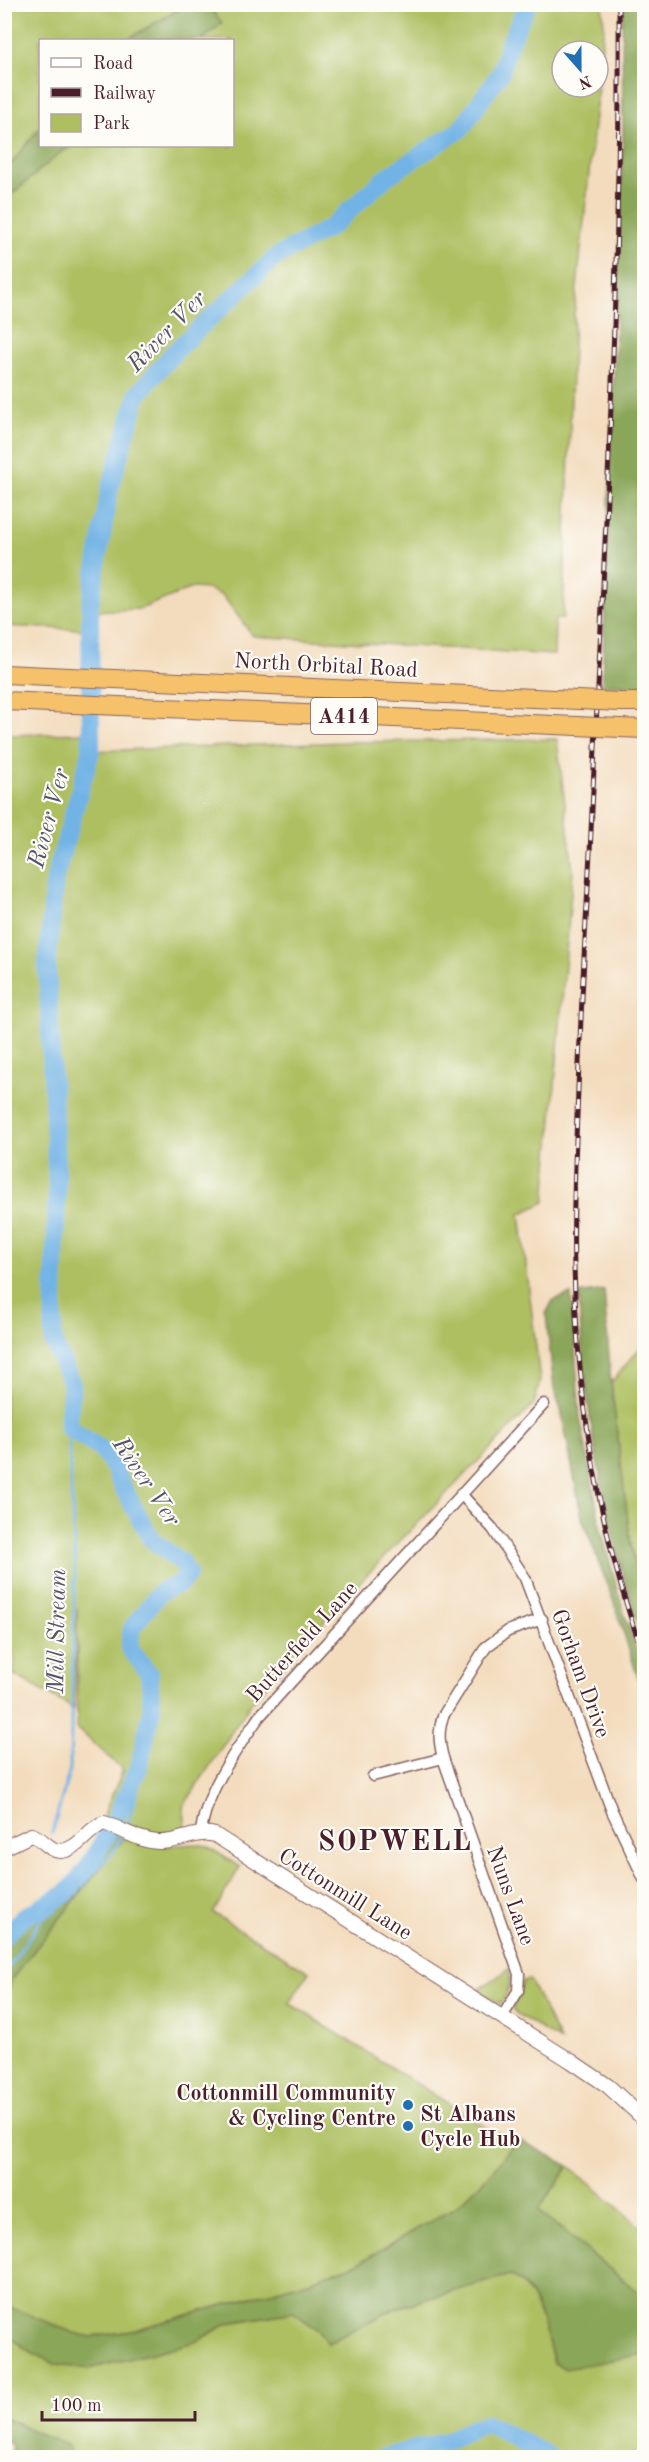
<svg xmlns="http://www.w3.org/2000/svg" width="649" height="2462" viewBox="0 0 649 2462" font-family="'Old Standard TT',serif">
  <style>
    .green { fill: #aebf62; stroke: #7c6f46; stroke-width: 1.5 }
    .forest { fill: #8aa658; stroke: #6a6242; stroke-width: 1.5 }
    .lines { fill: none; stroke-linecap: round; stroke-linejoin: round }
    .stream { stroke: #72b3e6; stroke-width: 3 }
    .river { stroke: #72b3e6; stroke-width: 18 }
    .minor-casing { stroke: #85615e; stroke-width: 13 }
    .tertiary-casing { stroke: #85615e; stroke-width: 16 }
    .trunk-casing { stroke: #85615e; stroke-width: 20 }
    .minor { stroke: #fff; stroke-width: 10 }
    .tertiary { stroke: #fff; stroke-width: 14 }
    .trunk { stroke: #f5c16b; stroke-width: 18 }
    .rail-casing { stroke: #4a1f2b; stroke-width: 5 }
    .rail { stroke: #fdfcf7; stroke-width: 3; stroke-dasharray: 9; stroke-linecap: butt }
    .trunk-bridge-casing { stroke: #85615e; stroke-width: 20; stroke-linecap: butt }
    .trunk-bridge { stroke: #f5c16b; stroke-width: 18 }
    .poi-dot { fill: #1f6fb2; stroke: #fdfcf7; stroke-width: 2 }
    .labels { text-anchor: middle; stroke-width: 4.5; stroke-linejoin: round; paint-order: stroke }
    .shield { fill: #fdfcf7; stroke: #806168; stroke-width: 1.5 }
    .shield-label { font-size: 21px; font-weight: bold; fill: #4a1f2b }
    .street-label { font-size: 22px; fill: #4a1f2b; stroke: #fdfcf7 }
    .poi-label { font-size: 22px; font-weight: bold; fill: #4a1f2b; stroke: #fdfcf7; text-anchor: end }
    .water-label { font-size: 24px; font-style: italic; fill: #58536c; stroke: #fdfcf7 }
    .district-label { font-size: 28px; font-weight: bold; letter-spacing: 1.5px; fill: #4a1f2b; stroke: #fdfcf7 }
  </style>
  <rect width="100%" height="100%" fill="#fdfcf7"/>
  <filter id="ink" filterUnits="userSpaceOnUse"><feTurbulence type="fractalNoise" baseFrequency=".0167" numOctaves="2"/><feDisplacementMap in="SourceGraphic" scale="12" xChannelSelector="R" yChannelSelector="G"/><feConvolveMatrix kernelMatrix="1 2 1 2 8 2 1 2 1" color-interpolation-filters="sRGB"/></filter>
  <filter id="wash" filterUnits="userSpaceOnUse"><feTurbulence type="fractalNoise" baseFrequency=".008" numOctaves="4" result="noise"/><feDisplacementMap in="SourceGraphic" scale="24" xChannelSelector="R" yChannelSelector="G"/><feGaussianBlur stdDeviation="1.35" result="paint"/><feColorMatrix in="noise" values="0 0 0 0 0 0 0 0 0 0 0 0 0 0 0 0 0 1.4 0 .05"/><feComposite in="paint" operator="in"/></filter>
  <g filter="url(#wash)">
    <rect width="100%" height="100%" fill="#f3dcbd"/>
    <g class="green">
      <path d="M 5,5 L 186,5 L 126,40 L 40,40 L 40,127 L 5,172 Z"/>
      <path d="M 208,5 L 602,5 L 604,25 L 598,84 L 598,51 L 562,51 L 562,87 L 598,87 L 574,316 L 563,619 L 555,619 L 554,655 L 253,636 L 223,596 L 208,589 L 192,588 L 140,609 L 91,611 L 90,630 L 5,626 L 5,200 L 61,152 L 72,146 L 232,146 L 232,40 L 202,40 L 221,23 Z"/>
      <path d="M 87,733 L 91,751 L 346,742 L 557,739 L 573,870 L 545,1202 L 520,1214 L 540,1381 L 534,1404 L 358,1584 L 250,1704 L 183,1807 L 186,1825 C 161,1846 130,1826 103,1816 L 123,1770 L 77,1728 L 77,1608 L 74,1709 L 13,1674 L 15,1660 L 5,1636 L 4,735 Z"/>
      <path d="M 644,1343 L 644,1571 L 639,1580 L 631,1546 L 611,1383 Z"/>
      <path d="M 124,1838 L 166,1846 L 195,1844 L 207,1846 L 240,1867 L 213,1913 L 309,1972 L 289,2003 L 490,2130 L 518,2139 L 489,2175 L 457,2206 L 358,2263 L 309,2281 L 131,2331 L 91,2337 L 74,2334 L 7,2306 L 5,2301 L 4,2000 L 13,1977 Z"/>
      <path d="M 509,1969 C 512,1983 508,1993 500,2004 L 478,1990 Z"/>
      <path d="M 530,1980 L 560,2041 L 514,2012 L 513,2008 L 523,1981 Z"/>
      <path d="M 569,2166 L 644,2230 L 644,2297 L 538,2210 Z"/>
      <path d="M 509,2275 C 537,2285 546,2336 554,2363 L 565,2368 L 644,2354 L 644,2457 L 72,2457 L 68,2446 L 8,2420 L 5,2416 L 4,2335 L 8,2334 L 26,2349 L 195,2342 L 228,2323 L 293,2312 L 318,2330 L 328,2343 L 396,2308 Z"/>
    </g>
    <g class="forest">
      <path d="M 186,5 L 208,5 L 222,23 L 202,40 L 126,40 Z"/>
      <path d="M 622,5 L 643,5 L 644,20 L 644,570 L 642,621 L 644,622 L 644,686 L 602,685 L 623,140 Z"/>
      <path d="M 40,127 L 40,146 L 72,146 L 61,152 L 5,200 L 5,172 Z"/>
      <path d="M 604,1290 L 611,1383 L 631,1546 L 644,1603 L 644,1644 C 607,1530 583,1414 579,1294 Z"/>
      <path d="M 571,1294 L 580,1417 L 601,1530 L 623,1610 L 644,1673 L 644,1697 L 615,1605 L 582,1518 L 561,1410 L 554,1389 L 546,1314 L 553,1300 Z"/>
      <path d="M 110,1833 L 124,1838 L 13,1977 L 5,2000 L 5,1920 C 25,1912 47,1905 64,1891 C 80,1879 97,1838 110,1833 Z"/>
      <path d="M 518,2139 L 569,2166 L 538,2210 L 644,2297 L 644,2354 L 565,2369 L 554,2362 C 546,2336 537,2285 509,2275 L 396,2308 L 328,2343 L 318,2330 L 293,2312 L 228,2323 L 195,2342 L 89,2369 L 57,2365 L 26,2349 L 8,2334 L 5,2335 L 5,2301 L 7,2306 L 74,2333 L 91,2337 L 131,2331 L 309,2281 L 358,2263 L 457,2206 L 489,2175 Z"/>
      <path d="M 5,2416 L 8,2420 L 68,2446 L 72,2457 L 12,2457 L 11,2446 L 5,2441 Z"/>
    </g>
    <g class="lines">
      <g class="stream">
        <path d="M 127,1826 L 138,1788 L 139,1767"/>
        <path d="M 52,1833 L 70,1769 L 75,1564 L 68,1427"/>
        <path d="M 4,1974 L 42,1919 L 56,1910 L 112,1854 L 123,1835"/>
      </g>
      <g class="river">
        <path d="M 4,1936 L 23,1917 L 67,1893 L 86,1870 L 112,1826 L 139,1767 L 152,1709 L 149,1673 L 129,1648 L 132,1628 L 160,1592 L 181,1583 L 188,1574 L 182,1563 L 151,1539 L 119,1480 L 115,1468 L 102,1450 L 68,1427 L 72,1384 L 53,1341 L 57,1185 L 47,964 L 55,878 L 91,751 L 90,605 L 110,488 L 138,394 L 176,350 L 276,257 L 331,227 L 386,177 L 461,129 L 501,72 L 509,44 L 528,4"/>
        <path d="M 382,2458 L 443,2442 L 486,2423 L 553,2458"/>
      </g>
    </g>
  </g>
  <g filter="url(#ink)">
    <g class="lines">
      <g class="minor-casing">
        <g id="minor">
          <path d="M 461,1494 L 493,1529 L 525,1578 L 612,1811 L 644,1879"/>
          <path d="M 373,1776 L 443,1758"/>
          <path d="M 201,1833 C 205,1792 236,1750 259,1717 L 544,1404"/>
          <path d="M 502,2017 L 518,1991 L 519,1974 L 443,1758 C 439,1742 438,1732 443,1716 L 486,1647 L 508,1631 L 542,1619"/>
        </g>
      </g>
      <g class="tertiary-casing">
        <path id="tertiary" d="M 4,1848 L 31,1835 C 42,1837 49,1851 60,1851 C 78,1851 88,1828 104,1823 C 122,1829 139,1841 158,1842 C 178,1843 195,1830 215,1835 L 571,2061 L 608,2086 L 644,2119"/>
      </g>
      <g class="trunk-casing">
        <g id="trunk">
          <path d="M 4,674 L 578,700"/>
          <path d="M 4,701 L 577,726"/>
          <path d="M 621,702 L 644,702"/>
          <path d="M 620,728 L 644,729"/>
        </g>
      </g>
      <use href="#minor" class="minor"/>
      <use href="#tertiary" class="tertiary"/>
      <use href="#trunk" class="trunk"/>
      <g class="rail-casing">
        <path id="rail" d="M 619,4 C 621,288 603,570 590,853 C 585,932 581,1010 578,1089 C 576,1148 572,1207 574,1266 C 577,1398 599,1533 644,1657"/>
      </g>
      <use href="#rail" class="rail"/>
      <g class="trunk-bridge-casing">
        <g id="trunk-bridge">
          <path d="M 578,700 L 621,702"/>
          <path d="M 577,726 L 620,728"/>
        </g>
      </g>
      <use href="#trunk-bridge" class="trunk-bridge"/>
    </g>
  </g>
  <g class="poi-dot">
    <circle cx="408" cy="2105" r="6"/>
    <circle cx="408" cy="2126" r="6"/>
  </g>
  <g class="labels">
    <rect class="shield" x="311" y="698" width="66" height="36" rx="4.5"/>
    <g class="shield-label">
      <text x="344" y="723">A414</text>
    </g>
    <g class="street-label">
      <text transform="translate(326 664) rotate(3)" y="8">North Orbital Road</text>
      <text transform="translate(301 1641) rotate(-48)" y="8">Butterfield Lane</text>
      <text transform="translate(582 1673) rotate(70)" y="8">Gorham Drive</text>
      <text transform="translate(346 1893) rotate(32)" y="8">Cottonmill Lane</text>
      <text transform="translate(512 1895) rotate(70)" y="8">Nuns Lane</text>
    </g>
    <g class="poi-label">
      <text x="396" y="2100">Cottonmill Community<tspan x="396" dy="25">&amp; Cycling Centre</tspan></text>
      <text x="420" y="2121" text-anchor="start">St Albans<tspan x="420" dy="25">Cycle Hub</tspan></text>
    </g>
    <g class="water-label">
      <text transform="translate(166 331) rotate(-46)" y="8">River Ver</text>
      <text transform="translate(48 818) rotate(-75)" y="8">River Ver</text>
      <text transform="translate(147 1481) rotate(56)" y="8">River Ver</text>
      <text transform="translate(56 1631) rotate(-89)" y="8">Mill Stream</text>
    </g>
    <g class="district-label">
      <text x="395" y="1850">SOPWELL</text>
    </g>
  </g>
  <rect width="649" height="2462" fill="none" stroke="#fdfcf7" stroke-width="24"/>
  <rect x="39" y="39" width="195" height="108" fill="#fdfcf7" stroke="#b5a4a5" stroke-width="1.5"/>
  <rect x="51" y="58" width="30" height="9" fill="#ffffff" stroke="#b5a4a5" stroke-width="1.5"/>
  <text x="93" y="69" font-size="18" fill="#4a1f2b">Road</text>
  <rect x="51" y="88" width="30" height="9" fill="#4a1f2b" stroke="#b5a4a5" stroke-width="1.5"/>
  <text x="93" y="99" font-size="18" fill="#4a1f2b">Railway</text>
  <rect x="51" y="114" width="30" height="18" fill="#aebf62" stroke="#b5a4a5" stroke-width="1.5"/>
  <text x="93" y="129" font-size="18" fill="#4a1f2b">Park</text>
  <g transform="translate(580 69) rotate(159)"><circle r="28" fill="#fdfcf7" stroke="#b5a4a5" stroke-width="1.5"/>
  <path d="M0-4.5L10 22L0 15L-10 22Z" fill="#1f6fb2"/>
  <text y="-9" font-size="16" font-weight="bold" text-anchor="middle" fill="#4a1f2b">N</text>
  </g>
  <path d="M42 2411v9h153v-9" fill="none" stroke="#4a1f2b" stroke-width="3"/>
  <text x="51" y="2411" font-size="18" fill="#4a1f2b" stroke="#fdfcf7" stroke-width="4.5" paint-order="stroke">100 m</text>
</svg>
